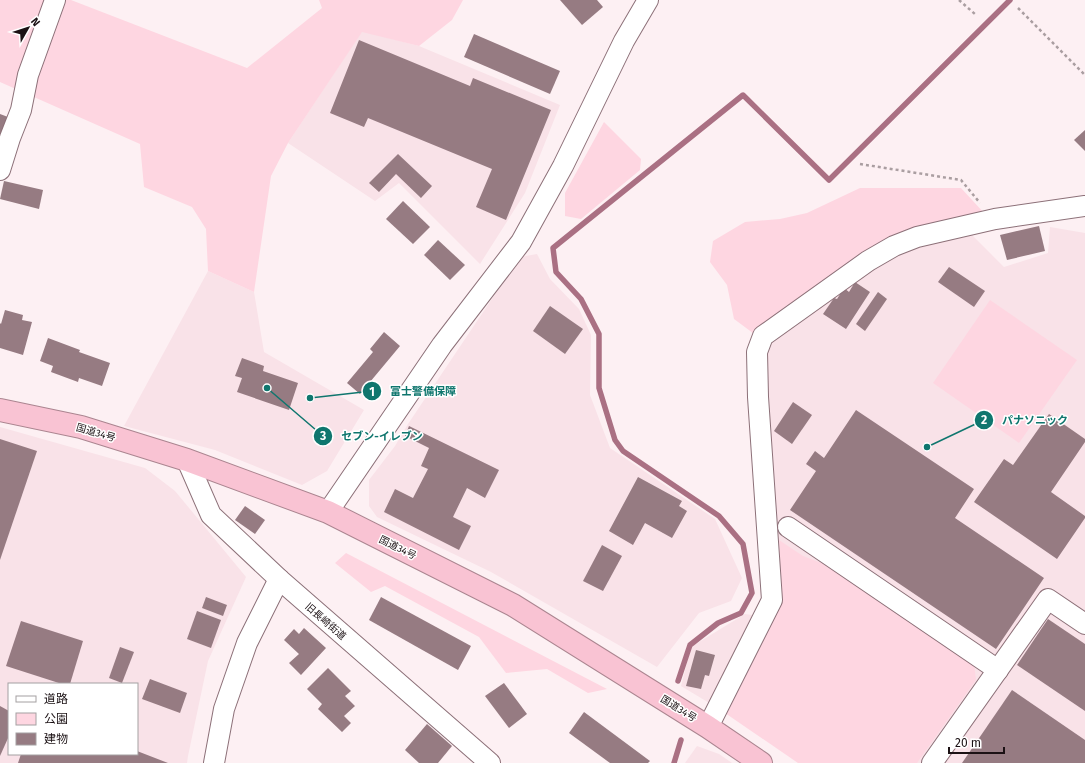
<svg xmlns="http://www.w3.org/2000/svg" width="1085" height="763" viewBox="0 0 1085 763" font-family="'Fira Sans','Noto Sans JP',sans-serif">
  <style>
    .built { fill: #f9e2e8; fill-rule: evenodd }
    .green { fill: #fed6e1 }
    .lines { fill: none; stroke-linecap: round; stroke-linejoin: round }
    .stream { stroke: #aa7083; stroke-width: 5.5 }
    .building { fill: #967b82 }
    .minor-casing { stroke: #8c7078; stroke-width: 22 }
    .highway-casing { stroke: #ab8590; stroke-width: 24 }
    .path { stroke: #aa9ea1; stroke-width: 2.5; stroke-dasharray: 3 3; stroke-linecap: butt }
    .minor { stroke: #fff; stroke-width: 20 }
    .highway { stroke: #f9c3d3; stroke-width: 22 }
    .labels { text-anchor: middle; stroke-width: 3; stroke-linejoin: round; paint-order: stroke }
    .street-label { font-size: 10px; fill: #1b1114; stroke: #fff }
    .leader { fill: none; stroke: #0f766e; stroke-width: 1.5 }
    .callout-dot { fill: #0f766e; stroke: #fff; stroke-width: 1.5 }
    .mark-label { font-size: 12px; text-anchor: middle; font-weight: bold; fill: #fff }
    .callout-label { font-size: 11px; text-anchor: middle; font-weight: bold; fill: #0f766e; stroke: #fff; stroke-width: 3; stroke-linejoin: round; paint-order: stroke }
  </style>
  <rect width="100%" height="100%" fill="#fdf0f3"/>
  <g class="built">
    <path d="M 362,31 L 419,46 L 560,105 L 525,193 L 480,264 L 399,183 L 375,201 L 288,143 Z"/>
    <path d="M 1050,227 L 1085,233 L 1085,763 L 798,763 L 780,600 L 764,356 L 778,333 L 888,256 L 969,232 L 1004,267 L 1048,253 Z"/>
    <path d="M 537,254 L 550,279 L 579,309 L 591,335 L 590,395 L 610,448 L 715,519 L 742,578 L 731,601 L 699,613 L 657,667 L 491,572 L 377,517 L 369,506 L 369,480 L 395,446 L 408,424 L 520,257 Z"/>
    <path d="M 208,271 L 254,292 L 264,352 L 364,410 L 327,471 L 302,485 L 215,450 L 124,426 Z"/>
    <path d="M 0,427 L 145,468 L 175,491 L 246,577 L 208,661 L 188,756 L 187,763 L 0,763 ZM 9,684 L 137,684 L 137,754 L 9,754 Z"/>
    <path d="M 745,614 L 759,616 L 711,704 L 681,686 L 691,647 Z"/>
    <path d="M 697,746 L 719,754 L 732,763 L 685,763 Z"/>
  </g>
  <g class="green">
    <path d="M 0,0 L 71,0 L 247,68 L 322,8 L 319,0 L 463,0 L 452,20 L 419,46 L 362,32 L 288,143 L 271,176 L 254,292 L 208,271 L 206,229 L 192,207 L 144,187 L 140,144 L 0,82 Z"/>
    <path d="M 604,122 L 641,159 L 640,170 L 581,219 L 565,216 L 565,193 Z"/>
    <path d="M 860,188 L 961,188 L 985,214 L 885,239 L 757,336 L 734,319 L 727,285 L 710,262 L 713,241 L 745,222 L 780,219 L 807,213 Z"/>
    <path d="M 990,300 L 1077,360 L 1019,443 L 933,383 Z"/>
    <path d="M 776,538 L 803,556 L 837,569 L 974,664 L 976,680 L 917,763 L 798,763 L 725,713 L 780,600 Z"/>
    <path d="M 346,553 L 607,689 L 588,693 L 547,669 L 506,673 L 479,637 L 385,586 L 371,592 L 335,563 Z"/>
  </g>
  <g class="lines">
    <g class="stream">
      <path d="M 678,681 L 690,645 L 718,623 L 741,613 L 752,593 L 743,544 L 719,516 L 623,451 L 615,440 L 599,388 L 599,334 L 581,299 L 556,272 L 553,248 L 743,95 L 829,180 L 1010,0"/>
      <path d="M 674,763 L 681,740"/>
    </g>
  </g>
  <g class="building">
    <path d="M 560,0 L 597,0 L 603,7 L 582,25 Z"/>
    <path d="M 474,34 L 560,71 L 550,94 L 464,57 Z"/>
    <path d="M 359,40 L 470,86 L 473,78 L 551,110 L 506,220 L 476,207 L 492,169 L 368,118 L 364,127 L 330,113 Z"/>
    <path d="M 0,114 L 8,117 L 0,138 Z"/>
    <path d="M 1085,130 L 1085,151 L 1074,140 Z"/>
    <path d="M 398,154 L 432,186 L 421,198 L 396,174 L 379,192 L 369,183 Z"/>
    <path d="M 4,181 L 43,190 L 39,209 L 0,199 Z"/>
    <path d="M 403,201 L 430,227 L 413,244 L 386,219 Z"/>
    <path d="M 1039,226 L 1045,251 L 1007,260 L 1000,235 Z"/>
    <path d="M 438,240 L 465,265 L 450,280 L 424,255 Z"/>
    <path d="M 949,267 L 985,291 L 974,307 L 938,282 Z"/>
    <path d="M 855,282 L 870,292 L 846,329 L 823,314 L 834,298 L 837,299 L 844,288 L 849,292 Z"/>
    <path d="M 878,292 L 887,299 L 865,331 L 856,324 Z"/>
    <path d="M 550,306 L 583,329 L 565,354 L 533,331 Z"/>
    <path d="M 5,310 L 23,315 L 22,320 L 32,322 L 23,355 L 0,348 L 0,323 L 1,324 Z"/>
    <path d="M 384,332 L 400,346 L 360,394 L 347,383 L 373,352 L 370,349 Z"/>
    <path d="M 48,338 L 80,350 L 79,352 L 110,363 L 102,386 L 79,378 L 78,382 L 51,372 L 53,366 L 40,361 Z"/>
    <path d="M 242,358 L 264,366 L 263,371 L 298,383 L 289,410 L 237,392 L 242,378 L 235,376 Z"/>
    <path d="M 793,402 L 812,415 L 792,444 L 774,431 Z"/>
    <path d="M 856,410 L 974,489 L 955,518 L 1044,578 L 996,649 L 790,510 L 816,471 L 806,464 L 815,451 L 824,458 Z"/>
    <path d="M 1049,414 L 1085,439 L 1085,442 L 1051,492 L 1085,516 L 1085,518 L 1057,559 L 974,502 L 1004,459 L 1013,465 Z"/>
    <path d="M 409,426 L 499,470 L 485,498 L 467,488 L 453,517 L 471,526 L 459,550 L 384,512 L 395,489 L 413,498 L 428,469 L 421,466 L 429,448 L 405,436 Z"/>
    <path d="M 0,439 L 37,451 L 0,560 Z"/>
    <path d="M 638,477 L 682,501 L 679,506 L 687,511 L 672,538 L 645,523 L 633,545 L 609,531 Z"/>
    <path d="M 245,506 L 265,520 L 255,534 L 235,520 Z"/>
    <path d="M 602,545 L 622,556 L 603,591 L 583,581 Z"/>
    <path d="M 206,597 L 227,605 L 223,616 L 202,608 Z"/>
    <path d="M 381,597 L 471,646 L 458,670 L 369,620 Z"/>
    <path d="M 197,611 L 221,620 L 211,648 L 187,639 Z"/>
    <path d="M 1048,619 L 1085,644 L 1085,711 L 1017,665 Z"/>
    <path d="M 21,621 L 83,641 L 70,684 L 62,684 L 6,666 Z"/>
    <path d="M 304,628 L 326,648 L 301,675 L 289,663 L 299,654 L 284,640 L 294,629 L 299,634 Z"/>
    <path d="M 120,647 L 134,652 L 122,683 L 109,678 Z"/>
    <path d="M 696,650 L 715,655 L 709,676 L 705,675 L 701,689 L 686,686 Z"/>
    <path d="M 328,668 L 351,691 L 345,696 L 355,706 L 344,716 L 351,723 L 342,732 L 318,709 L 322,704 L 307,689 Z"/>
    <path d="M 150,679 L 187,693 L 180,713 L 142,699 Z"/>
    <path d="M 504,683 L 527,714 L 509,728 L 485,696 Z"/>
    <path d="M 1012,690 L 1085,740 L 1085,763 L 962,763 Z"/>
    <path d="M 0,706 L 9,711 L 9,736 L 0,756 Z"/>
    <path d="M 584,712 L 650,761 L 648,763 L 610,763 L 569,733 Z"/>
    <path d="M 427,724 L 452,746 L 438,763 L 419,763 L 405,750 Z"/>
    <path d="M 137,751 L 168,763 L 18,763 L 21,754 L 137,754 Z"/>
  </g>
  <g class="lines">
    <g class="minor-casing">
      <g id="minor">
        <path d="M 0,170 L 10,138 L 21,110 L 28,75 L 55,0"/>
        <path d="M 187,460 L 211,515 L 279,579 L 490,763"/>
        <path d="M 328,512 L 442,345 L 521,242 L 563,166 L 624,41 L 648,0"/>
        <path d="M 788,527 L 998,670"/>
        <path d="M 708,727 L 772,600 L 758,397 L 757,352 L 763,336 L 868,261 L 894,246 L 917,237 L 995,219 L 1085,206"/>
        <path d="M 214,763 L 224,709 L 247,643 L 279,579"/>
        <path d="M 932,763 L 1048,599 L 1085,624"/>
      </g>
    </g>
    <g class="highway-casing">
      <path id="highway" d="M 0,410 L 81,427 L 187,460 L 328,512 L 513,605 L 708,727 L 761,763"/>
    </g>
    <g class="path">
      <path d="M 959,0 L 976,15"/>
      <path d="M 1018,8 L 1085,75"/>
      <path d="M 860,164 L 961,180 L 980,203"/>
    </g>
    <use href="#minor" class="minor"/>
    <use href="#highway" class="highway"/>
  </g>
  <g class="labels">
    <g class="street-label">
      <text transform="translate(96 432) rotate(16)" y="4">国道34号</text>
      <text transform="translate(398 547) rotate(26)" y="4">国道34号</text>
      <text transform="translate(326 621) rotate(41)" y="4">旧長崎街道</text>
      <text transform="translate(679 708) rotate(32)" y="4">国道34号</text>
    </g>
  </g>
  <path class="leader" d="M310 398L372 391M927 447L984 420M267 388L323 436"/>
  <g class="callout-dot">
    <circle cx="310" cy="398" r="4"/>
    <circle cx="927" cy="447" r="4"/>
    <circle cx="267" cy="388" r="4"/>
    <circle cx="372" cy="391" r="10"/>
    <circle cx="984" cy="420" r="10"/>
    <circle cx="323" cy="436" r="10"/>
  </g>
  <g class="mark-label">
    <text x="372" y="396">1</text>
    <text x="984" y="424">2</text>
    <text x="323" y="440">3</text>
  </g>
  <g class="callout-label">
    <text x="423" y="395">富士警備保障</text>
    <text x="1035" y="424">パナソニック</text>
    <text x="382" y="440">セブン-イレブン</text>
  </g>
  <rect x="8" y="683" width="130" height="72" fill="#ffffff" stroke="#a4a0a1"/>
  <rect x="16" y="696" width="20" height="6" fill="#ffffff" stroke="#a4a0a1"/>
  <text x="44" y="703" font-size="12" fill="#1b1114">道路</text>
  <rect x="16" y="713" width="20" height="12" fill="#fed6e1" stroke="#a4a0a1"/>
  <text x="44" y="723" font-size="12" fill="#1b1114">公園</text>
  <rect x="16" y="733" width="20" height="12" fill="#967b82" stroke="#a4a0a1"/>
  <text x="44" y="743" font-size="12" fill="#1b1114">建物</text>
  <g transform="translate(28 28) rotate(51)" stroke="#ffffff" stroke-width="3" paint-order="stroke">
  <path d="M0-3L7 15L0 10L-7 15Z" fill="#1b1114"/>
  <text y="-6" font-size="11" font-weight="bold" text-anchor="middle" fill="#1b1114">N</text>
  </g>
  <path d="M949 747v6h55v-6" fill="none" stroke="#1b1114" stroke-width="2"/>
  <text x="955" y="747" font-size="12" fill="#1b1114" stroke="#ffffff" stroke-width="3" paint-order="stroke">20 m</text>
</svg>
